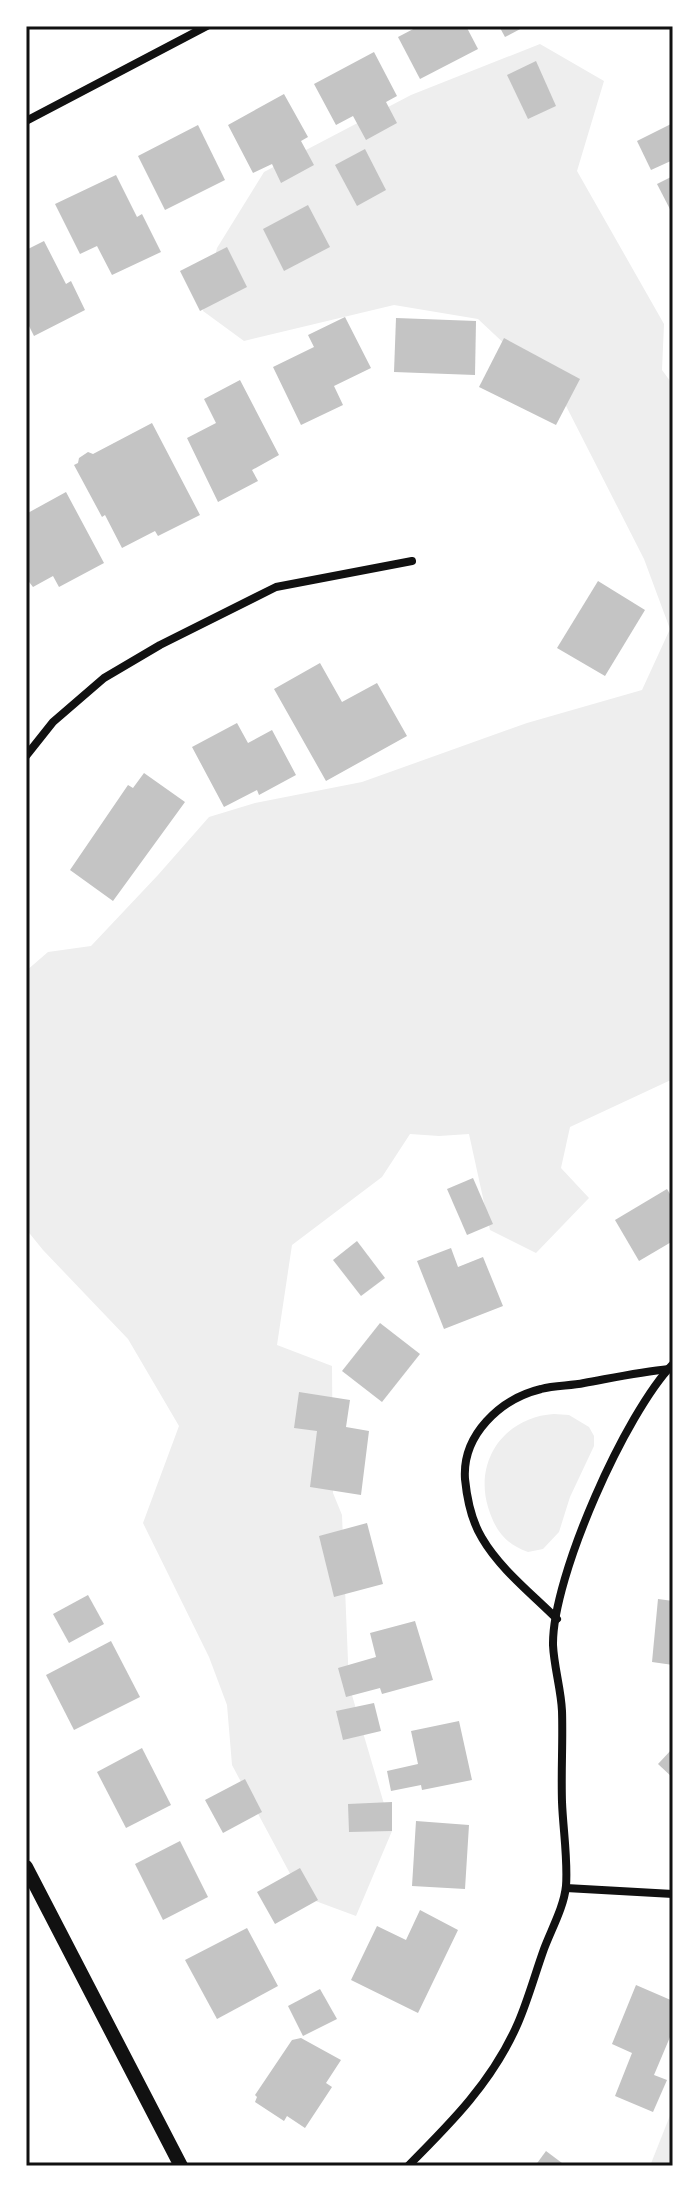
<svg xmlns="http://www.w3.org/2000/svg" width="699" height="2192" viewBox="0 0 699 2192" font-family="'Public Sans',sans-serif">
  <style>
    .green { fill: #eee }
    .building { fill: #c4c4c4 }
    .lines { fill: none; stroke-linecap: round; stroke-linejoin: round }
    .minor { stroke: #111; stroke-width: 8 }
    .tertiary { stroke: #111; stroke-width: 14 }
    .neatline { fill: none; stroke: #111; stroke-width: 3 }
  </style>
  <rect width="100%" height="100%" fill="#fff"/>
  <g class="green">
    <path d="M 540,44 L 604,81 L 577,171 L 664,324 L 662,370 L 673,385 L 673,1079 L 570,1127 L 561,1168 L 589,1198 L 536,1253 L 490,1230 L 469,1134 L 439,1136 L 410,1134 L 382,1177 L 292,1245 L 277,1345 L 332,1366 L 333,1493 L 342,1515 L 349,1685 L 392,1831 L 356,1916 L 302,1896 L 232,1765 L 227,1705 L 209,1657 L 143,1523 L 179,1426 L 128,1339 L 43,1250 L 26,1229 L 26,971 L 48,952 L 91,946 L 158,875 L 209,817 L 255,803 L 362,782 L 527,723 L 642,690 L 670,629 L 644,559 L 562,398 L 478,319 L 394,305 L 244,341 L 203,311 L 217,248 L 264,172 L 411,95 Z"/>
    <path d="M 554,1414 L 569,1415 L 589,1427 L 594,1436 L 594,1446 L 570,1497 L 559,1532 L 543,1549 L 528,1552 C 505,1544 495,1530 488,1507 C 474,1460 505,1417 554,1414 Z"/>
    <path d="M 673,2108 L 673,2166 L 650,2166 Z"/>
  </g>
  <g class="building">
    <path d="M 419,26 L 466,26 L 478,49 L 420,79 L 398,37 Z"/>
    <path d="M 499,26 L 526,26 L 505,37 Z"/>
    <path d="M 374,52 L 397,96 L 386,102 L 397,123 L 366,140 L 353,116 L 336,125 L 314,84 Z"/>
    <path d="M 536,61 L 556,106 L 528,119 L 507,75 Z"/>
    <path d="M 284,94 L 308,137 L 301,141 L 314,165 L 281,183 L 272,164 L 253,173 L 228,125 Z"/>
    <path d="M 673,123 L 673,160 L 651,170 L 637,141 Z"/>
    <path d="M 198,125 L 225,180 L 165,210 L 138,156 Z"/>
    <path d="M 365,149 L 386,190 L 357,206 L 335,165 Z"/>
    <path d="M 116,175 L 137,217 L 142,214 L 161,252 L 112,275 L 97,246 L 80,254 L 55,204 Z"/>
    <path d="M 673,176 L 673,215 L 657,184 Z"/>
    <path d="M 308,205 L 330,247 L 284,271 L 263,229 Z"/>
    <path d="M 44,241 L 66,284 L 71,281 L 85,310 L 34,336 L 26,320 L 26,250 Z"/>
    <path d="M 227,247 L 247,287 L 200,311 L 180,271 Z"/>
    <path d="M 345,317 L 371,368 L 334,386 L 343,405 L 301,425 L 273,367 L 314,347 L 308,335 Z"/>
    <path d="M 396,318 L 476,321 L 475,375 L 394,372 Z"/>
    <path d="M 504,338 L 580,379 L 556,425 L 479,387 Z"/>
    <path d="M 240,380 L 279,455 L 252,470 L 258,481 L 218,502 L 187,438 L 216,423 L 204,399 Z"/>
    <path d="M 152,423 L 200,515 L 158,536 L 155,531 L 122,548 L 105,515 L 102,517 L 74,465 L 78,463 L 79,458 L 88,452 L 93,454 Z"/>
    <path d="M 66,492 L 104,563 L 59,587 L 53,576 L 33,587 L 26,578 L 26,514 Z"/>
    <path d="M 598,581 L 645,610 L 605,676 L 557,648 Z"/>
    <path d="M 320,663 L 342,702 L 377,683 L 407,736 L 326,781 L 274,689 Z"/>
    <path d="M 237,723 L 248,743 L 272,730 L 296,775 L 259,795 L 257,790 L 224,807 L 192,747 Z"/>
    <path d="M 144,773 L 185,802 L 113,901 L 70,870 L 128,785 L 133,788 Z"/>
    <path d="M 473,1178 L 493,1224 L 467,1235 L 447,1189 Z"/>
    <path d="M 667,1189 L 673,1199 L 673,1241 L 639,1261 L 615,1220 Z"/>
    <path d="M 357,1241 L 385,1278 L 361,1296 L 333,1260 Z"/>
    <path d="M 451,1248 L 458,1267 L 483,1257 L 503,1306 L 444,1329 L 417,1261 Z"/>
    <path d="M 380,1323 L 420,1354 L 382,1402 L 342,1371 Z"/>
    <path d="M 299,1392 L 350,1400 L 346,1427 L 369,1431 L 361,1495 L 310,1487 L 317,1431 L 294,1428 Z"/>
    <path d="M 367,1523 L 383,1584 L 334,1597 L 319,1536 Z"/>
    <path d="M 88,1595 L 104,1624 L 69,1643 L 53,1614 Z"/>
    <path d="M 658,1599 L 673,1601 L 673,1665 L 652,1662 Z"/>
    <path d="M 415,1621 L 433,1680 L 382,1694 L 380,1688 L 346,1697 L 338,1668 L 376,1657 L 370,1633 Z"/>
    <path d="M 111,1641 L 140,1697 L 74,1730 L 46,1675 Z"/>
    <path d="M 374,1703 L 381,1731 L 343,1740 L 336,1711 Z"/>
    <path d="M 459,1721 L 472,1780 L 422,1790 L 421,1785 L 391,1791 L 387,1771 L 418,1764 L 411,1731 Z"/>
    <path d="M 142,1748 L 171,1805 L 126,1828 L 97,1772 Z"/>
    <path d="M 673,1748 L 673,1778 L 658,1764 Z"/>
    <path d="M 245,1779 L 262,1812 L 223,1833 L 205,1800 Z"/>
    <path d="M 392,1802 L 392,1831 L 349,1832 L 348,1804 Z"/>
    <path d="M 416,1821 L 469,1825 L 465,1889 L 412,1886 Z"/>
    <path d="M 180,1841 L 208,1897 L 163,1920 L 135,1864 Z"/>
    <path d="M 300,1868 L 318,1900 L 275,1924 L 257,1892 Z"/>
    <path d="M 420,1910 L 458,1930 L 418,2013 L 351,1980 L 377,1926 L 406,1940 Z"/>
    <path d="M 247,1928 L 278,1986 L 217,2019 L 185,1960 Z"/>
    <path d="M 636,1985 L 673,2001 L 673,2030 L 654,2075 L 667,2080 L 653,2112 L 615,2096 L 632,2053 L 612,2044 Z"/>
    <path d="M 320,1989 L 337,2019 L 303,2036 L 288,2006 Z"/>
    <path d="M 301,2038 L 341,2060 L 326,2083 L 332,2087 L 305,2128 L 287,2116 L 284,2121 L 255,2102 L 257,2097 L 255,2095 L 292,2040 Z"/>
    <path d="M 546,2151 L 566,2166 L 535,2166 Z"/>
  </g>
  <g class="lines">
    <g class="minor">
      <path d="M 26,121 L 207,26"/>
      <path d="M 26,756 L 53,722 L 104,678 L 160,645 L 276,587 L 412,561"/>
      <path d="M 557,1619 C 532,1594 500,1569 482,1538 C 471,1520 467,1499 465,1479 C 462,1435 500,1399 541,1389 C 555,1385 570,1386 584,1383 C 612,1378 640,1372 669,1369"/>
      <path d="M 566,1888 L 673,1894"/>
      <path d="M 408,2166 C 451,2123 493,2081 518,2023 C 528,2000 535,1974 544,1949 C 551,1930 564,1907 566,1886 C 568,1859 563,1829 562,1802 C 561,1771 563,1741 562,1711 C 561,1689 554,1667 553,1645 C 552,1577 626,1412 673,1364"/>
    </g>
    <path class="tertiary" d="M 26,1867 L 181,2166"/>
  </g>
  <rect width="699" height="2192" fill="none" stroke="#ffffff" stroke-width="56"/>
  <rect x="28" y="28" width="643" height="2136" class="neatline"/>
</svg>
